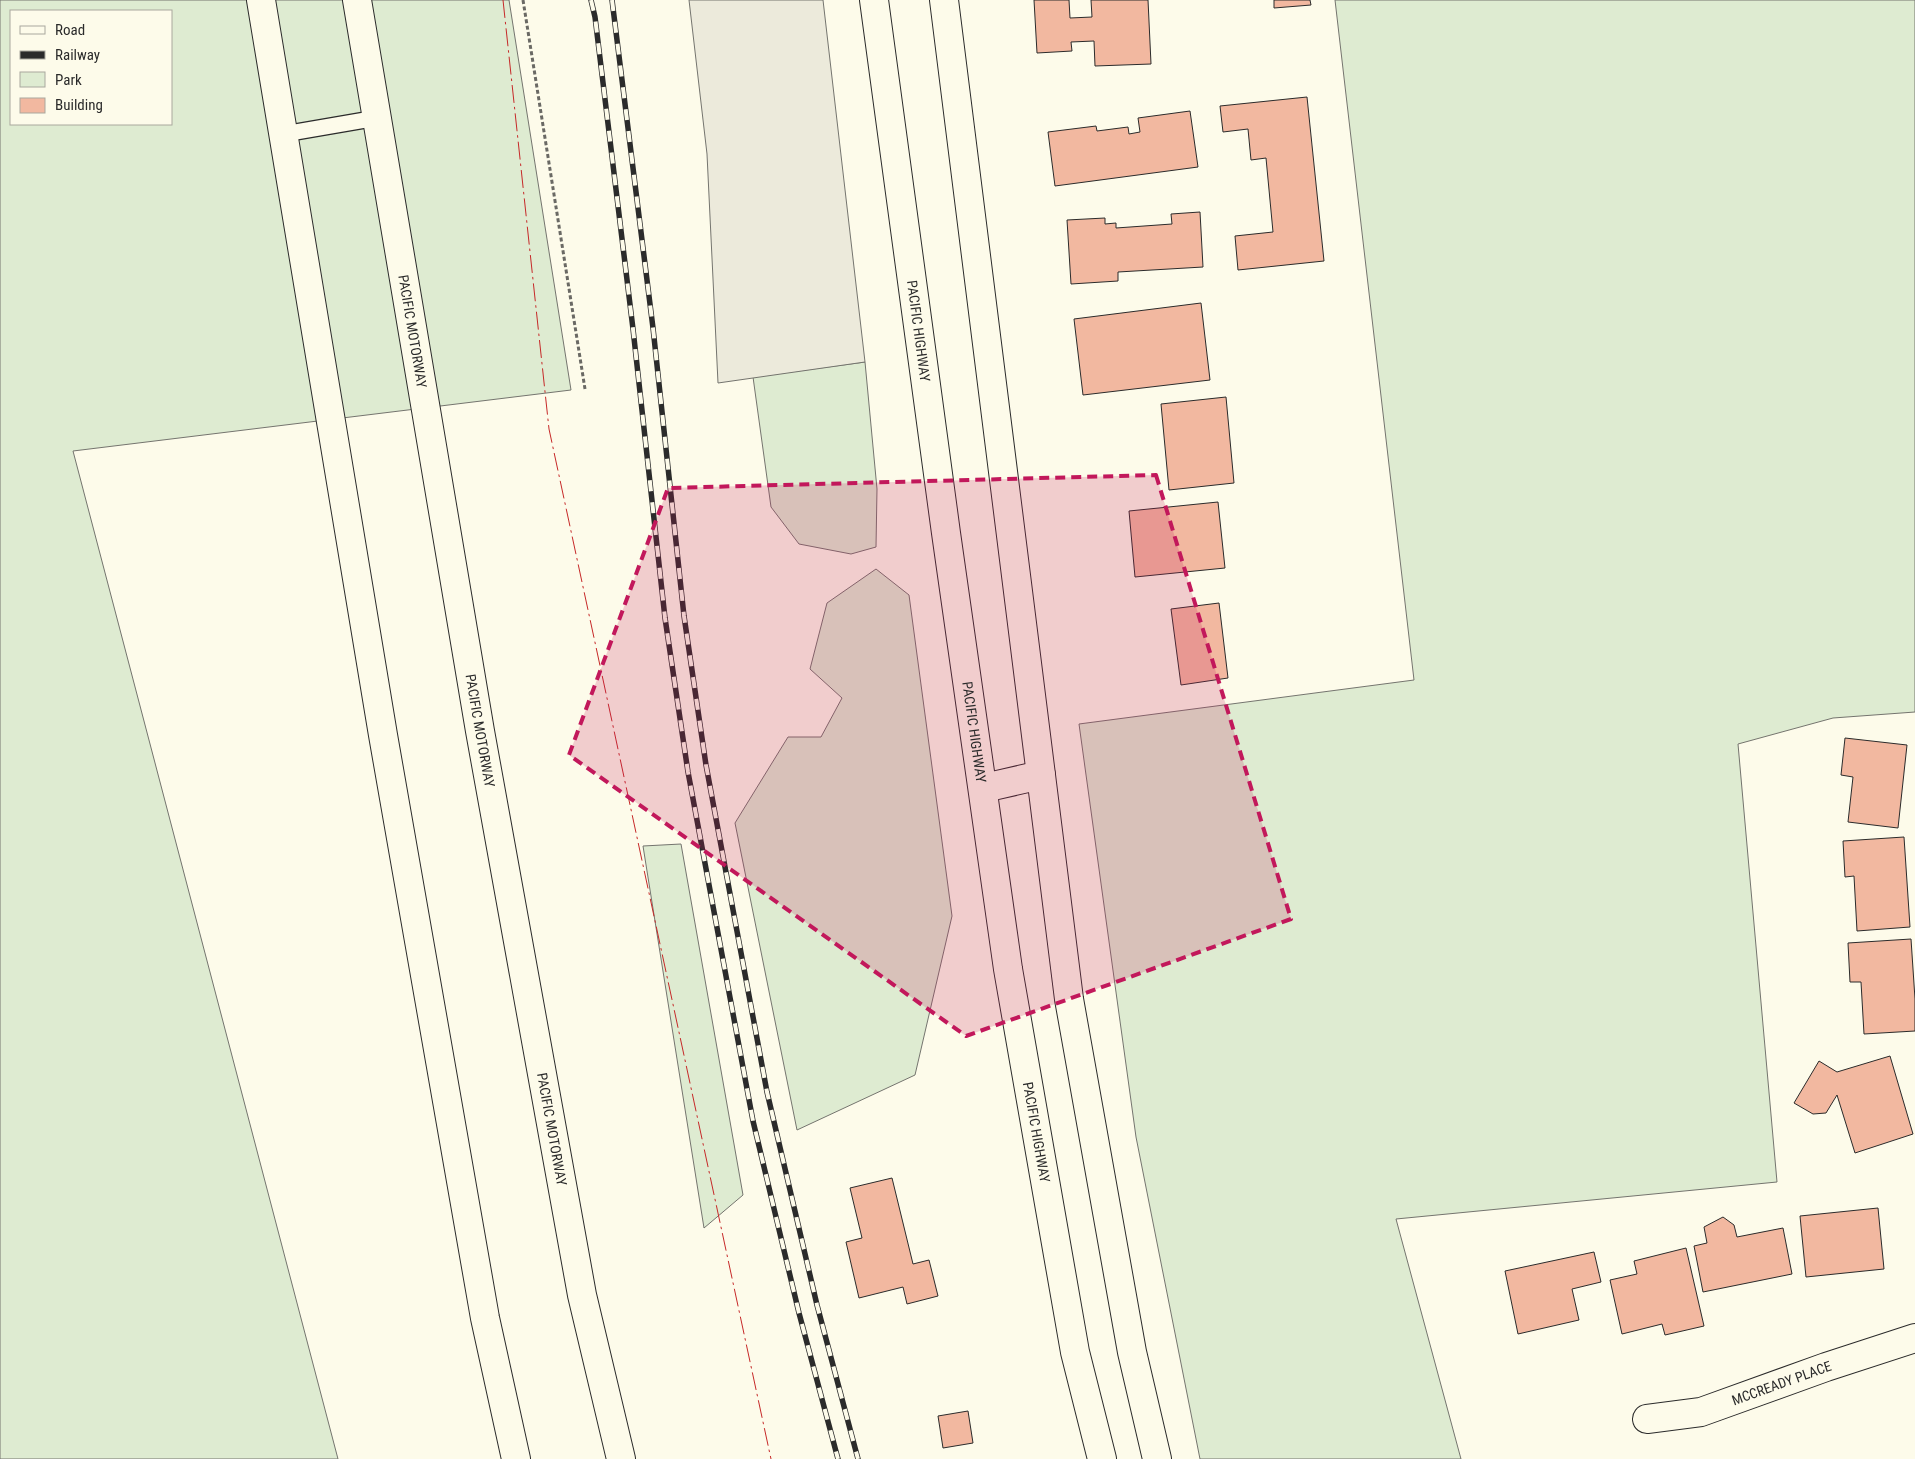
<svg xmlns="http://www.w3.org/2000/svg" width="1915" height="1459" viewBox="0 0 1915 1459" font-family="'Roboto Condensed',sans-serif">
  <style>
    .green { fill: #deebd1; stroke: #74746e; fill-rule: evenodd }
    .parking { fill: #eceadb; stroke: #74746e }
    .building { fill: #f2b8a0; stroke: #2b2b2b }
    .lines { fill: none; stroke-linecap: round; stroke-linejoin: round }
    .service-casing { stroke: #2b2b2b; stroke-width: 18 }
    .minor-casing { stroke: #2b2b2b; stroke-width: 30 }
    .primary-casing { stroke: #2b2b2b; stroke-width: 30 }
    .motorway-casing { stroke: #2b2b2b; stroke-width: 30 }
    .path { stroke: #6a6964; stroke-width: 3; stroke-dasharray: 4 2.5; stroke-linecap: butt }
    .service { stroke: #fdfbea; stroke-width: 15 }
    .minor { stroke: #fdfbea; stroke-width: 28 }
    .primary { stroke: #fdfbea; stroke-width: 28 }
    .motorway { stroke: #fdfbea; stroke-width: 28 }
    .rail-casing { stroke: #2b2b2b; stroke-width: 5.5 }
    .rail { stroke: #fdfbea; stroke-width: 4; stroke-dasharray: 11; stroke-linecap: butt }
    .power { stroke: #c62828; stroke-width: 1; stroke-dasharray: 18 4 2.5 4; stroke-linecap: butt }
    .marked { fill: #c2185b; fill-opacity: 0.2; stroke: #c2185b; stroke-width: 4; stroke-dasharray: 10 6; stroke-linejoin: round }
    .labels { text-anchor: middle; stroke-width: 4; stroke-linejoin: round; paint-order: stroke }
    .street-label { font-size: 14px; fill: #2b2b2b; stroke: #fdfbea }
  </style>
  <rect width="100%" height="100%" fill="#fdfbea"/>
  <g class="green">
    <path d="M 0,0 L 509,0 L 571,390 L 73,451 L 338,1459 L 0,1459 ZM 11,11 L 171,11 L 171,124 L 11,124 Z"/>
    <path d="M 1335,0 L 1915,0 L 1915,712 L 1833,718 L 1738,744 L 1777,1182 L 1396,1219 L 1461,1459 L 1200,1459 L 1136,1137 L 1079,724 L 1414,680 Z"/>
    <path d="M 865,362 L 877,489 L 876,547 L 851,554 L 799,544 L 771,507 L 753,377 Z"/>
    <path d="M 876,569 L 909,595 L 952,916 L 915,1075 L 797,1130 L 735,823 L 788,737 L 821,737 L 842,698 L 810,669 L 827,603 Z"/>
    <path d="M 681,844 L 743,1195 L 704,1228 L 643,846 Z"/>
  </g>
  <path class="parking" d="M 689,0 L 823,0 L 865,362 L 718,383 L 707,154 Z"/>
  <g class="building">
    <path d="M 1034,0 L 1069,0 L 1070,18 L 1092,17 L 1091,0 L 1148,0 L 1151,64 L 1095,66 L 1094,41 L 1071,42 L 1072,51 L 1037,53 Z"/>
    <path d="M 1274,0 L 1310,0 L 1311,5 L 1274,8 Z"/>
    <path d="M 1307,97 L 1324,261 L 1238,270 L 1235,236 L 1273,232 L 1266,158 L 1251,160 L 1248,129 L 1223,132 L 1220,106 Z"/>
    <path d="M 1190,111 L 1198,167 L 1055,186 L 1048,132 L 1096,126 L 1097,131 L 1128,127 L 1129,134 L 1140,132 L 1138,118 Z"/>
    <path d="M 1200,212 L 1203,267 L 1118,272 L 1118,281 L 1071,284 L 1067,220 L 1105,218 L 1105,224 L 1116,223 L 1116,228 L 1172,224 L 1171,214 Z"/>
    <path d="M 1201,303 L 1210,380 L 1083,395 L 1074,319 Z"/>
    <path d="M 1226,397 L 1234,483 L 1169,490 L 1161,404 Z"/>
    <path d="M 1218,502 L 1225,568 L 1135,577 L 1129,511 Z"/>
    <path d="M 1219,603 L 1228,678 L 1181,685 L 1171,609 Z"/>
    <path d="M 1845,738 L 1907,745 L 1898,828 L 1848,822 L 1853,777 L 1841,775 Z"/>
    <path d="M 1904,837 L 1910,927 L 1857,931 L 1854,876 L 1845,877 L 1843,841 Z"/>
    <path d="M 1911,939 L 1915,999 L 1915,1031 L 1864,1034 L 1861,982 L 1850,982 L 1848,943 Z"/>
    <path d="M 1890,1056 L 1913,1134 L 1855,1153 L 1837,1095 L 1826,1113 L 1813,1114 L 1794,1103 L 1819,1061 L 1837,1072 Z"/>
    <path d="M 892,1178 L 913,1264 L 929,1260 L 938,1296 L 907,1304 L 903,1287 L 859,1298 L 846,1242 L 862,1238 L 850,1188 Z"/>
    <path d="M 1878,1208 L 1884,1269 L 1806,1277 L 1800,1216 Z"/>
    <path d="M 1723,1217 L 1734,1225 L 1737,1237 L 1783,1228 L 1792,1274 L 1703,1292 L 1694,1246 L 1707,1243 L 1704,1227 Z"/>
    <path d="M 1686,1248 L 1704,1326 L 1665,1335 L 1662,1324 L 1622,1334 L 1610,1280 L 1637,1274 L 1634,1261 Z"/>
    <path d="M 1594,1252 L 1601,1282 L 1572,1289 L 1579,1320 L 1518,1334 L 1505,1271 Z"/>
    <path d="M 968,1411 L 973,1443 L 943,1448 L 938,1416 Z"/>
  </g>
  <g class="lines">
    <g class="service-casing">
      <path id="service" d="M 284,134 L 377,118"/>
    </g>
    <g class="minor-casing">
      <g id="minor">
        <path id="s1" d="M 1647,1419 L 1701,1412 L 1826,1367 L 1915,1338"/>
      </g>
    </g>
    <g class="primary-casing">
      <g id="primary">
        <path id="s2" d="M 874,0 L 946,533 L 1008,969 L 1075,1352 L 1102,1459"/>
        <path d="M 944,0 L 1069,999 L 1132,1352 L 1157,1459"/>
        <path d="M 984,788 L 1041,775"/>
      </g>
    </g>
    <g class="motorway-casing">
      <g id="motorway">
        <path d="M 261,0 L 383,735 L 485,1318 L 516,1459"/>
        <path id="s3" d="M 357,0 L 480,731 L 582,1295 L 621,1459"/>
      </g>
    </g>
    <path class="path" d="M 523,0 L 585,389"/>
    <use href="#service" class="service"/>
    <use href="#minor" class="minor"/>
    <use href="#primary" class="primary"/>
    <use href="#motorway" class="motorway"/>
    <g class="rail-casing">
      <g id="rail">
        <path d="M 591,0 L 595,17 L 633,329 L 665,618 L 688,772 L 753,1121 L 799,1313 L 838,1459"/>
        <path d="M 612,0 L 653,328 L 684,616 L 706,765 L 767,1092 L 817,1305 L 858,1459"/>
      </g>
    </g>
    <use href="#rail" class="rail"/>
    <path class="power" d="M 503,0 L 549,429 L 771,1459"/>
  </g>
  <path class="marked" d="M 1156,475 L 1291,919 L 966,1036 L 569,755 L 668,488 Z"/>
  <g class="labels">
    <g class="street-label">
      <text dy="5" stroke="none"><textPath href="#s2" startOffset="334">PACIFIC HIGHWAY</textPath></text>
      <text dy="5" stroke="none"><textPath href="#s3" startOffset="336">PACIFIC MOTORWAY</textPath></text>
      <text dy="5" stroke="none"><textPath href="#s3" startOffset="741">PACIFIC MOTORWAY</textPath></text>
      <text dy="5" stroke="none"><textPath href="#s2" startOffset="739">PACIFIC HIGHWAY</textPath></text>
      <text dy="5" stroke="none"><textPath href="#s3" startOffset="1146">PACIFIC MOTORWAY</textPath></text>
      <text dy="5" stroke="none"><textPath href="#s2" startOffset="1144">PACIFIC HIGHWAY</textPath></text>
      <text dy="5" stroke="none"><textPath href="#s1" startOffset="140">MCCREADY PLACE</textPath></text>
    </g>
  </g>
  <rect x="10" y="10" width="162" height="115" fill="#fdfbea" stroke="#a9a89e"/>
  <rect x="20" y="26" width="25" height="8" fill="#fdfbea" stroke="#a9a89e"/>
  <text x="55" y="35" font-size="15" fill="#2b2b2b">Road</text>
  <rect x="20" y="51" width="25" height="8" fill="#2b2b2b" stroke="#a9a89e"/>
  <text x="55" y="60" font-size="15" fill="#2b2b2b">Railway</text>
  <rect x="20" y="72" width="25" height="15" fill="#deebd1" stroke="#a9a89e"/>
  <text x="55" y="85" font-size="15" fill="#2b2b2b">Park</text>
  <rect x="20" y="98" width="25" height="15" fill="#f2b8a0" stroke="#a9a89e"/>
  <text x="55" y="110" font-size="15" fill="#2b2b2b">Building</text>
</svg>
